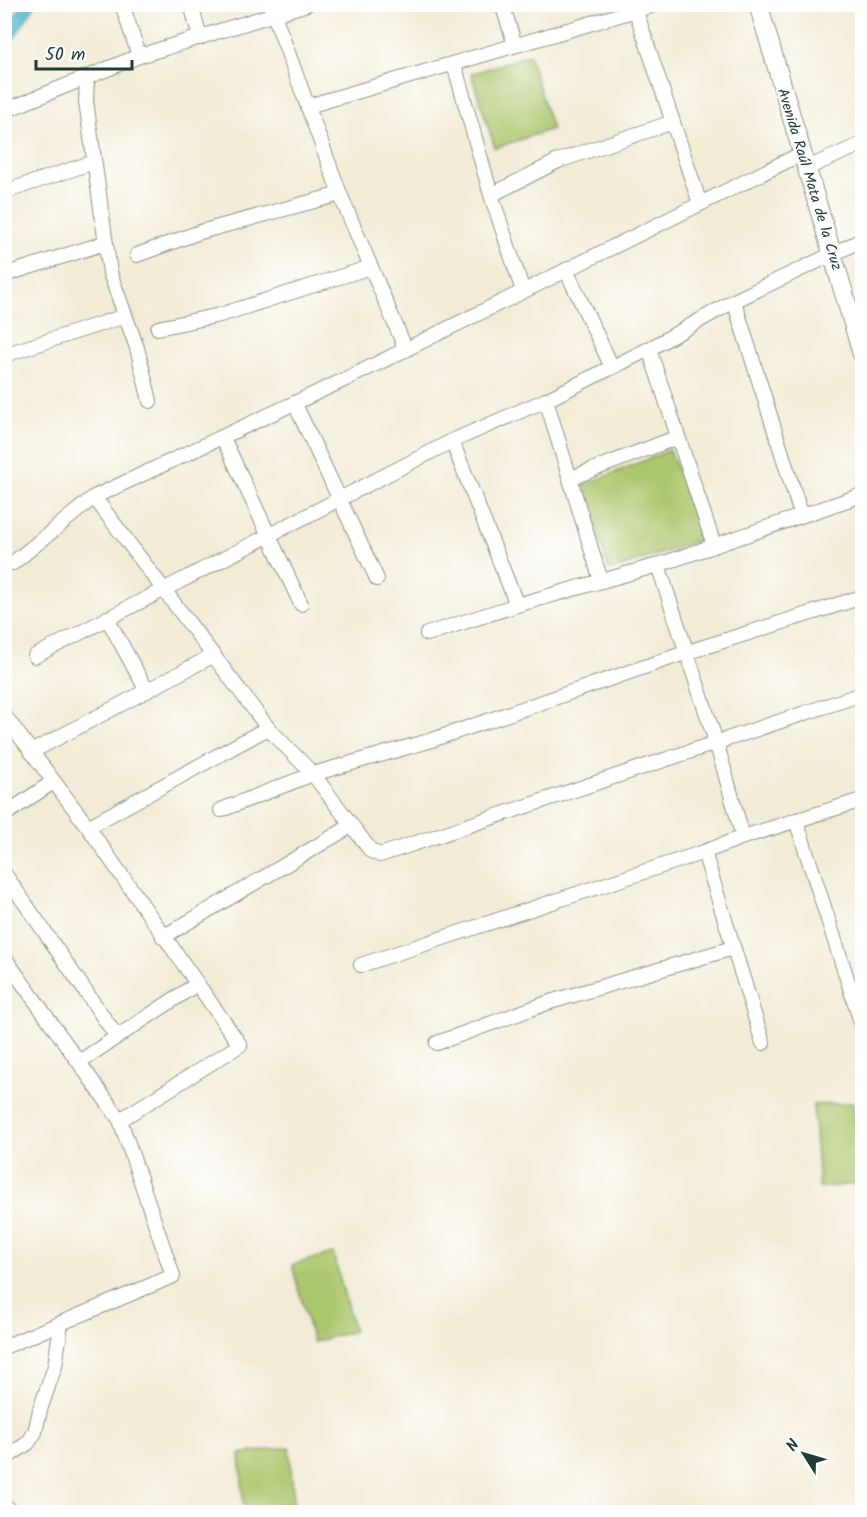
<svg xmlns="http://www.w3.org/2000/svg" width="867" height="1517" viewBox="0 0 867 1517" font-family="Kalam,sans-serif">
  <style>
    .green { fill: #adc76e; stroke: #668251; stroke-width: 1.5 }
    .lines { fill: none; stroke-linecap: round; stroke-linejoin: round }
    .canal { stroke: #47afc6; stroke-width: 14 }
    .street-casing { stroke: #889484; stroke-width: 16 }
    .secondary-casing { stroke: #889484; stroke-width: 20 }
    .street { stroke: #fff; stroke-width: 14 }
    .secondary { stroke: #fff; stroke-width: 18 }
    .labels { text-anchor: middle; stroke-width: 4.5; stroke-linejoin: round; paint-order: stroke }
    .street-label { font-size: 15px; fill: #1f3d34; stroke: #fff }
  </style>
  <rect width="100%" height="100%" fill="#fff"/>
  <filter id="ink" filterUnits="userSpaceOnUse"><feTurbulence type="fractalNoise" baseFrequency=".0167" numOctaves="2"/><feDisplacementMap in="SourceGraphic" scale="12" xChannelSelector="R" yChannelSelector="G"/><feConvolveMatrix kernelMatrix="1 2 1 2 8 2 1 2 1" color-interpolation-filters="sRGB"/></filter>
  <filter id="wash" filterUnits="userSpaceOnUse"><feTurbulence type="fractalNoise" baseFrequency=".008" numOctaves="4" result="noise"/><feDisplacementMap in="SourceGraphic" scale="24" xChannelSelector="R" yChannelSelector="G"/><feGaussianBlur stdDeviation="1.35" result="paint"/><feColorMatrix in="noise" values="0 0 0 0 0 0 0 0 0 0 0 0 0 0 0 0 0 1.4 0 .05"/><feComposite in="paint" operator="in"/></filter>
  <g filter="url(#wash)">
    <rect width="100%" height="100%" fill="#f2ebd5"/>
    <g class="green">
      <path d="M 529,55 L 552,129 L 495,148 L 471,74 Z"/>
      <path d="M 670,450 L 704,539 L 609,571 L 584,485 Z"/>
      <path d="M 853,1103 L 862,1183 L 819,1188 L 813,1105 Z"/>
      <path d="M 333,1253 L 354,1331 L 313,1342 L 292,1265 Z"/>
      <path d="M 289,1447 L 295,1512 L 244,1512 L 240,1454 Z"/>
    </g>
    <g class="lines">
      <path class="canal" d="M 4,43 L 29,4"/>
    </g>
  </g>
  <g filter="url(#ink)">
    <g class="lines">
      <g class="street-casing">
        <g id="street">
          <path d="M 122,4 L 139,56"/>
          <path d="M 191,4 L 200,38"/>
          <path d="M 270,4 L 340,194 L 406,350"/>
          <path d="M 502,4 L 515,45"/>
          <path d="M 4,9 L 7,4"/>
          <path d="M 636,11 L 700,204"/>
          <path d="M 454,64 L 491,195 L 523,291"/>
          <path d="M 87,77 L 86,101 L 110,273 L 137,348 L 150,401"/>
          <path d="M 308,106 L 657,4"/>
          <path d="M 4,111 L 139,56 L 307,4"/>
          <path d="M 807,168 L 862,144"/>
          <path d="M 4,192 L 94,162"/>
          <path d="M 491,195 L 558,161 L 673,122"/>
          <path d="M 137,255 L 200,232 L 340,194"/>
          <path d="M 566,270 L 611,365"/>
          <path d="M 4,275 L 105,243"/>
          <path d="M 734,301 L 801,514"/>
          <path d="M 158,328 L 220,315 L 371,267"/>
          <path d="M 649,349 L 714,545"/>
          <path d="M 4,355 L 125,316"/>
          <path d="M 546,400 L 601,581"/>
          <path d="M 295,404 L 377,579"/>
          <path d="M 223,438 L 301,604"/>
          <path d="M 452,441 L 517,605"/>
          <path d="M 571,478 L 678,437"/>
          <path d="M 94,497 L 268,728 L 313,774 L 371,851 L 380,855 L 862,694"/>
          <path d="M 13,563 L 94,497 L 348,378 L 803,153"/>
          <path d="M 658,565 L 717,745 L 743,837"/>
          <path d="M 107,618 L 147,691"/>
          <path d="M 427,634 L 517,605 L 658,565 L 862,495"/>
          <path d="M 35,656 L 452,441 L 546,400 L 649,349 L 734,301 L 862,240"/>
          <path d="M 4,715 L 88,827 L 240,1045 L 120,1120"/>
          <path d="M 31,752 L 214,655"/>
          <path d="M 221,810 L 313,774 L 429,741 L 685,653 L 862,597"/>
          <path d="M 4,815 L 53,782"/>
          <path d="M 796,820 L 862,1025"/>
          <path d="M 88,827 L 268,728"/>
          <path d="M 704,852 L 763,1043"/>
          <path d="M 4,873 L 117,1037"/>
          <path d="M 163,937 L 351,826"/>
          <path d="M 4,957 L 120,1120 L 173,1276 L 4,1347"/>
          <path d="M 361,965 L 704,852 L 743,837 L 862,800"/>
          <path d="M 437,1043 L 550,1002 L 733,948"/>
          <path d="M 79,1062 L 197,984"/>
          <path d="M 4,1459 L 28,1443 L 35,1432 L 40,1410 L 55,1366 L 61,1324"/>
          <path d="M 4,1505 L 13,1512"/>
        </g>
      </g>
      <g class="secondary-casing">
        <path id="secondary" d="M 758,4 L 862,354"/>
      </g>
      <use href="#street" class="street"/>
      <use href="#secondary" class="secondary"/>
    </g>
  </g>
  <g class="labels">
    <g class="street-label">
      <text transform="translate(810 179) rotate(73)" y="5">Avenida Raúl Mata de la Cruz</text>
    </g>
  </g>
  <rect width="867" height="1517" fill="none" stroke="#fff" stroke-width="24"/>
  <g transform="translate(804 1454) rotate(307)" stroke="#ffffff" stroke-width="4.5" paint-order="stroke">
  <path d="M0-4.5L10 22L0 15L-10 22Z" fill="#1f3d34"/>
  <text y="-9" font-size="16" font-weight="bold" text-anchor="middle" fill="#1f3d34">N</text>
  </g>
  <path d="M36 60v9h96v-9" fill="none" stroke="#1f3d34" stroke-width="3"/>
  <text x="45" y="60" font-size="18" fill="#1f3d34" stroke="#ffffff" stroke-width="4.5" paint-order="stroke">50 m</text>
</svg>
